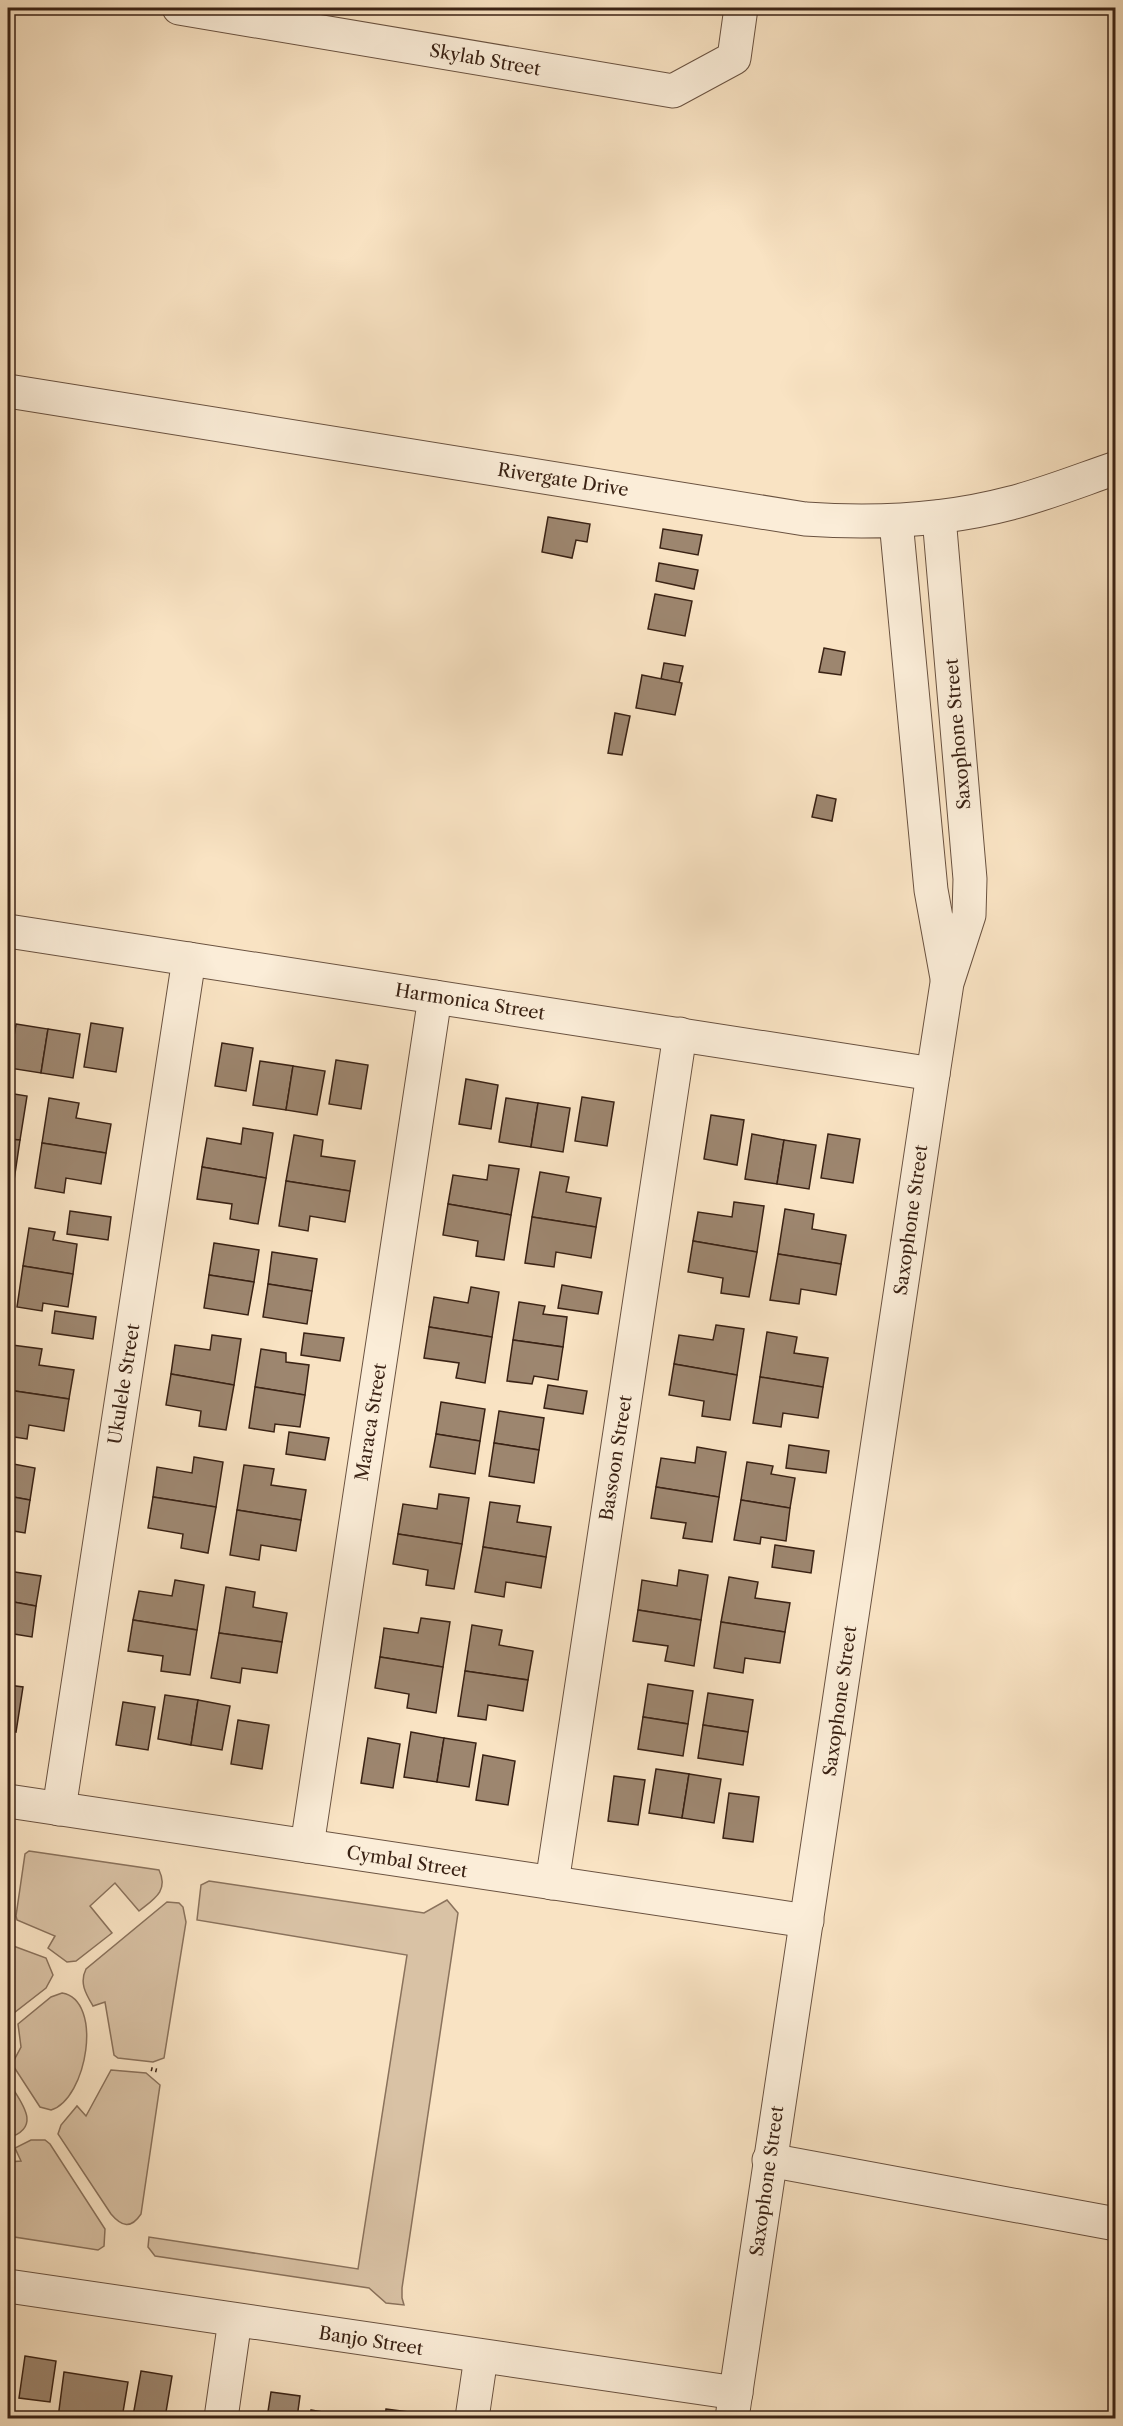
<svg xmlns="http://www.w3.org/2000/svg" width="1123" height="2426" viewBox="0 0 1123 2426" font-family="'Libre Caslon Text',serif">
  <style>
    .green { fill: #d9c2a5; stroke: #8a725c; stroke-width: 1.5 }
    .building { fill: #9d866f; stroke: #3a2214; stroke-width: 1.5 }
    .lines { fill: none; stroke-linecap: round; stroke-linejoin: round }
    .minor-casing { stroke: #6a5240; stroke-width: 35 }
    .path { stroke: #3a2214; stroke-width: 4; stroke-dasharray: 1.5 3; stroke-linecap: butt }
    .minor { stroke: #fbedd8; stroke-width: 33 }
    .labels { text-anchor: middle; stroke-width: 4.5; stroke-linejoin: round; paint-order: stroke }
    .street-label { font-size: 18px; fill: #3a2214; stroke: #fbedd8 }
  </style>
  <rect width="100%" height="100%" fill="#f9e3c3"/>
  <filter id="stains"><feTurbulence type="fractalNoise" baseFrequency=".00333" numOctaves="4"/><feColorMatrix values="0 0 0 0 .2 0 0 0 0 .09 0 0 0 0 .02 0 0 0 .5 -.17"/></filter>
  <radialGradient id="worn" r=".72"><stop offset=".6" stop-color="#630" stop-opacity="0"/><stop offset="1" stop-color="#630" stop-opacity=".3"/></radialGradient>
  <g class="green">
    <path d="M 29,1851 L 159,1870 C 169,1891 154,1899 139,1911 L 115,1883 L 90,1906 L 112,1933 L 76,1961 L 67,1962 L 48,1948 L 55,1936 L 17,1920 L 16,1916 L 25,1854 Z"/>
    <path d="M 209,1881 L 424,1913 L 447,1900 L 458,1913 L 402,2288 L 402,2298 L 404,2305 L 386,2303 L 369,2288 L 155,2256 L 148,2247 L 149,2237 L 358,2269 L 407,1955 L 197,1920 L 201,1885 Z"/>
    <path d="M 167,1902 L 179,1903 L 183,1907 L 186,1922 L 164,2058 L 153,2062 L 118,2058 L 114,2055 L 105,2002 L 93,2006 C 86,1994 79,1983 86,1969 Z"/>
    <path d="M 8,1944 L 46,1958 L 53,1975 L 46,1988 L 10,2016 L 8,2014 Z"/>
    <path d="M 62,1993 C 104,2000 87,2099 51,2110 L 40,2107 L 12,2064 L 21,2047 L 18,2024 L 51,1997 Z"/>
    <path d="M 111,2070 L 146,2073 L 160,2085 L 141,2214 C 131,2229 122,2227 111,2214 L 58,2134 L 61,2125 L 77,2106 L 86,2116 Z"/>
    <path d="M 8,2081 C 20,2101 44,2127 8,2138 L 10,2117 L 8,2111 Z"/>
    <path d="M 31,2140 L 45,2140 L 50,2144 L 105,2229 L 104,2246 L 98,2250 L 8,2236 L 8,2162 L 21,2161 L 15,2148 Z"/>
  </g>
  <g class="building">
    <path d="M 548,517 L 590,524 L 587,542 L 576,540 L 572,558 L 542,552 Z"/>
    <path d="M 663,529 L 702,535 L 698,555 L 660,548 Z"/>
    <path d="M 659,563 L 698,570 L 694,589 L 656,581 Z"/>
    <path d="M 655,594 L 692,601 L 685,636 L 648,629 Z"/>
    <path d="M 824,648 L 845,652 L 841,675 L 819,672 Z"/>
    <path d="M 664,663 L 683,666 L 679,683 L 661,679 Z"/>
    <path d="M 642,675 L 682,683 L 675,715 L 636,708 Z"/>
    <path d="M 615,713 L 630,716 L 622,755 L 608,753 Z"/>
    <path d="M 817,795 L 836,799 L 832,821 L 812,817 Z"/>
    <path d="M 91,1023 L 123,1028 L 116,1072 L 84,1067 Z"/>
    <path d="M 16,1024 L 48,1029 L 41,1073 L 9,1068 Z"/>
    <path d="M 48,1029 L 80,1034 L 73,1078 L 41,1073 Z"/>
    <path d="M 222,1043 L 253,1048 L 246,1091 L 215,1086 Z"/>
    <path d="M 336,1060 L 368,1065 L 361,1109 L 329,1104 Z"/>
    <path d="M 260,1061 L 293,1066 L 286,1110 L 253,1105 Z"/>
    <path d="M 293,1066 L 325,1071 L 317,1115 L 286,1110 Z"/>
    <path d="M 466,1079 L 498,1085 L 491,1129 L 459,1124 Z"/>
    <path d="M 8,1093 L 27,1096 L 20,1140 L 8,1139 Z"/>
    <path d="M 582,1097 L 614,1102 L 607,1146 L 575,1141 Z"/>
    <path d="M 49,1098 L 79,1103 L 76,1118 L 111,1124 L 106,1153 L 42,1143 Z"/>
    <path d="M 506,1098 L 538,1103 L 531,1147 L 499,1142 Z"/>
    <path d="M 538,1103 L 570,1108 L 563,1152 L 531,1147 Z"/>
    <path d="M 711,1115 L 744,1120 L 737,1165 L 704,1159 Z"/>
    <path d="M 243,1128 L 273,1133 L 266,1178 L 202,1167 L 207,1138 L 241,1144 Z"/>
    <path d="M 752,1134 L 784,1140 L 777,1184 L 745,1179 Z"/>
    <path d="M 828,1134 L 860,1139 L 853,1183 L 821,1178 Z"/>
    <path d="M 294,1135 L 323,1140 L 321,1156 L 355,1161 L 350,1191 L 286,1181 Z"/>
    <path d="M 8,1139 L 20,1140 L 13,1187 L 8,1186 Z"/>
    <path d="M 784,1140 L 816,1145 L 809,1189 L 777,1184 Z"/>
    <path d="M 42,1143 L 106,1153 L 101,1184 L 66,1178 L 64,1193 L 35,1188 Z"/>
    <path d="M 489,1165 L 519,1169 L 511,1215 L 448,1204 L 453,1175 L 487,1180 Z"/>
    <path d="M 202,1167 L 266,1178 L 258,1224 L 230,1219 L 232,1204 L 197,1199 Z"/>
    <path d="M 540,1172 L 569,1177 L 566,1192 L 601,1198 L 596,1227 L 532,1217 Z"/>
    <path d="M 286,1181 L 350,1191 L 345,1222 L 310,1216 L 308,1231 L 279,1226 Z"/>
    <path d="M 734,1202 L 764,1206 L 757,1252 L 693,1241 L 698,1212 L 732,1217 Z"/>
    <path d="M 448,1204 L 511,1215 L 504,1260 L 476,1256 L 478,1241 L 443,1235 Z"/>
    <path d="M 785,1209 L 814,1214 L 812,1229 L 846,1235 L 841,1264 L 778,1254 Z"/>
    <path d="M 70,1211 L 111,1217 L 108,1240 L 67,1234 Z"/>
    <path d="M 532,1217 L 596,1227 L 591,1258 L 556,1252 L 554,1267 L 525,1263 Z"/>
    <path d="M 29,1228 L 55,1232 L 53,1240 L 77,1244 L 73,1274 L 23,1266 Z"/>
    <path d="M 693,1241 L 757,1252 L 749,1297 L 721,1293 L 723,1278 L 688,1272 Z"/>
    <path d="M 214,1243 L 259,1250 L 254,1282 L 209,1275 Z"/>
    <path d="M 272,1252 L 317,1259 L 312,1291 L 268,1284 Z"/>
    <path d="M 778,1254 L 841,1264 L 836,1295 L 801,1289 L 799,1304 L 770,1300 Z"/>
    <path d="M 23,1266 L 73,1274 L 68,1307 L 43,1303 L 42,1311 L 17,1307 Z"/>
    <path d="M 209,1275 L 254,1282 L 248,1315 L 204,1308 Z"/>
    <path d="M 268,1284 L 312,1291 L 307,1324 L 263,1317 Z"/>
    <path d="M 562,1285 L 602,1292 L 598,1314 L 558,1308 Z"/>
    <path d="M 471,1287 L 499,1292 L 492,1337 L 429,1327 L 434,1297 L 468,1303 Z"/>
    <path d="M 519,1302 L 545,1306 L 543,1314 L 567,1317 L 563,1347 L 513,1340 Z"/>
    <path d="M 55,1311 L 96,1317 L 93,1339 L 52,1333 Z"/>
    <path d="M 716,1325 L 744,1329 L 737,1375 L 674,1364 L 679,1335 L 713,1340 Z"/>
    <path d="M 429,1327 L 492,1337 L 485,1383 L 456,1378 L 459,1363 L 424,1358 Z"/>
    <path d="M 767,1332 L 797,1337 L 794,1353 L 828,1358 L 823,1387 L 760,1377 Z"/>
    <path d="M 304,1333 L 344,1338 L 340,1361 L 301,1355 Z"/>
    <path d="M 212,1335 L 241,1339 L 234,1385 L 171,1374 L 175,1345 L 210,1350 Z"/>
    <path d="M 513,1340 L 563,1347 L 558,1380 L 534,1376 L 532,1384 L 507,1381 Z"/>
    <path d="M 12,1345 L 42,1349 L 39,1365 L 74,1370 L 69,1399 L 8,1390 Z"/>
    <path d="M 261,1349 L 286,1353 L 286,1362 L 309,1365 L 305,1395 L 255,1387 Z"/>
    <path d="M 674,1364 L 737,1375 L 730,1420 L 702,1416 L 704,1401 L 669,1395 Z"/>
    <path d="M 171,1374 L 234,1385 L 226,1430 L 199,1426 L 201,1411 L 166,1405 Z"/>
    <path d="M 760,1377 L 823,1387 L 818,1418 L 783,1413 L 781,1427 L 753,1423 Z"/>
    <path d="M 548,1385 L 587,1391 L 583,1414 L 544,1408 Z"/>
    <path d="M 255,1387 L 305,1395 L 300,1427 L 275,1424 L 274,1432 L 249,1428 Z"/>
    <path d="M 8,1390 L 69,1399 L 64,1431 L 29,1425 L 27,1439 L 8,1436 Z"/>
    <path d="M 441,1402 L 485,1409 L 480,1441 L 436,1434 Z"/>
    <path d="M 499,1411 L 544,1418 L 539,1450 L 494,1443 Z"/>
    <path d="M 289,1432 L 329,1438 L 325,1460 L 286,1454 Z"/>
    <path d="M 436,1434 L 480,1441 L 475,1474 L 430,1467 Z"/>
    <path d="M 494,1443 L 539,1450 L 534,1483 L 489,1476 Z"/>
    <path d="M 789,1445 L 829,1451 L 826,1473 L 786,1468 Z"/>
    <path d="M 697,1447 L 726,1452 L 719,1497 L 656,1487 L 661,1458 L 695,1463 Z"/>
    <path d="M 194,1457 L 223,1462 L 216,1507 L 153,1497 L 157,1467 L 192,1473 Z"/>
    <path d="M 747,1462 L 773,1466 L 771,1474 L 795,1478 L 790,1508 L 741,1500 Z"/>
    <path d="M 8,1463 L 35,1468 L 30,1500 L 8,1496 Z"/>
    <path d="M 244,1465 L 274,1469 L 271,1485 L 306,1490 L 301,1520 L 237,1510 Z"/>
    <path d="M 656,1487 L 719,1497 L 712,1542 L 683,1538 L 686,1523 L 651,1518 Z"/>
    <path d="M 439,1494 L 469,1498 L 462,1544 L 398,1534 L 403,1504 L 437,1509 Z"/>
    <path d="M 8,1496 L 30,1500 L 25,1533 L 8,1530 Z"/>
    <path d="M 153,1497 L 216,1507 L 208,1553 L 181,1548 L 183,1534 L 148,1528 Z"/>
    <path d="M 741,1500 L 790,1508 L 786,1541 L 761,1537 L 760,1544 L 734,1540 Z"/>
    <path d="M 490,1502 L 520,1506 L 517,1522 L 551,1527 L 546,1557 L 483,1547 Z"/>
    <path d="M 237,1510 L 301,1520 L 296,1551 L 261,1545 L 259,1560 L 230,1555 Z"/>
    <path d="M 398,1534 L 462,1544 L 454,1589 L 426,1585 L 428,1570 L 393,1564 Z"/>
    <path d="M 775,1545 L 814,1551 L 811,1573 L 772,1567 Z"/>
    <path d="M 483,1547 L 546,1557 L 541,1588 L 506,1582 L 504,1597 L 475,1592 Z"/>
    <path d="M 679,1570 L 708,1575 L 701,1620 L 638,1610 L 642,1580 L 677,1586 Z"/>
    <path d="M 8,1571 L 41,1576 L 36,1606 L 8,1601 Z"/>
    <path d="M 729,1577 L 758,1582 L 755,1598 L 790,1603 L 785,1632 L 721,1622 Z"/>
    <path d="M 175,1580 L 204,1585 L 197,1630 L 133,1620 L 139,1591 L 172,1596 Z"/>
    <path d="M 226,1587 L 255,1592 L 253,1607 L 287,1613 L 282,1642 L 219,1633 Z"/>
    <path d="M 8,1601 L 36,1606 L 32,1637 L 8,1633 Z"/>
    <path d="M 638,1610 L 701,1620 L 694,1666 L 665,1661 L 668,1646 L 633,1641 Z"/>
    <path d="M 421,1618 L 450,1622 L 443,1667 L 380,1657 L 384,1628 L 418,1633 Z"/>
    <path d="M 133,1620 L 197,1630 L 190,1675 L 161,1671 L 163,1656 L 128,1651 Z"/>
    <path d="M 721,1622 L 785,1632 L 780,1663 L 745,1658 L 743,1673 L 714,1668 Z"/>
    <path d="M 472,1625 L 502,1630 L 499,1645 L 533,1651 L 528,1680 L 465,1671 Z"/>
    <path d="M 219,1633 L 282,1642 L 277,1673 L 242,1668 L 240,1683 L 211,1678 Z"/>
    <path d="M 380,1657 L 443,1667 L 436,1713 L 407,1708 L 409,1694 L 375,1688 Z"/>
    <path d="M 465,1671 L 528,1680 L 523,1711 L 488,1705 L 486,1720 L 458,1716 Z"/>
    <path d="M 648,1684 L 693,1691 L 688,1724 L 643,1717 Z"/>
    <path d="M 8,1685 L 23,1687 L 16,1732 L 8,1730 Z"/>
    <path d="M 708,1693 L 753,1700 L 748,1732 L 703,1725 Z"/>
    <path d="M 165,1695 L 198,1700 L 191,1745 L 158,1739 Z"/>
    <path d="M 198,1700 L 230,1706 L 222,1750 L 191,1745 Z"/>
    <path d="M 123,1702 L 155,1707 L 148,1750 L 116,1745 Z"/>
    <path d="M 643,1717 L 688,1724 L 683,1756 L 638,1749 Z"/>
    <path d="M 238,1720 L 269,1725 L 262,1769 L 231,1764 Z"/>
    <path d="M 703,1725 L 748,1732 L 743,1765 L 698,1758 Z"/>
    <path d="M 411,1732 L 444,1738 L 437,1782 L 404,1777 Z"/>
    <path d="M 368,1738 L 400,1744 L 393,1788 L 361,1783 Z"/>
    <path d="M 444,1738 L 476,1743 L 469,1787 L 437,1782 Z"/>
    <path d="M 483,1755 L 515,1761 L 508,1805 L 476,1800 Z"/>
    <path d="M 656,1769 L 689,1774 L 682,1818 L 649,1813 Z"/>
    <path d="M 689,1774 L 721,1779 L 714,1823 L 682,1818 Z"/>
    <path d="M 614,1776 L 645,1780 L 638,1825 L 608,1821 Z"/>
    <path d="M 729,1793 L 759,1797 L 753,1842 L 723,1838 Z"/>
    <path d="M 25,2356 L 56,2361 L 50,2402 L 19,2398 Z"/>
    <path d="M 141,2371 L 172,2376 L 165,2418 L 133,2416 Z"/>
    <path d="M 64,2372 L 128,2382 L 122,2418 L 58,2418 Z"/>
    <path d="M 271,2392 L 300,2396 L 297,2418 L 267,2418 Z"/>
    <path d="M 386,2409 L 416,2413 L 416,2418 L 385,2418 Z"/>
    <path d="M 311,2410 L 341,2415 L 367,2418 L 310,2418 Z"/>
  </g>
  <g class="lines">
    <g class="minor-casing">
      <g id="minor">
        <path d="M 179,8 L 673,91 L 734,58 L 741,8"/>
        <path d="M 8,391 L 805,519 C 874,524 943,521 1011,503 C 1046,494 1081,480 1116,468"/>
        <path d="M 896,521 L 931,890 L 947,978"/>
        <path d="M 8,931 L 933,1074"/>
        <path d="M 8,1801 L 807,1921"/>
        <path d="M 59,1809 L 189,959"/>
        <path d="M 307,1846 L 435,997"/>
        <path d="M 552,1883 L 680,1034"/>
        <path d="M 769,2160 L 1116,2224"/>
        <path d="M 8,2286 L 736,2393"/>
        <path d="M 221,2418 L 235,2320"/>
        <path d="M 472,2418 L 481,2357"/>
        <path d="M 732,2418 L 933,1074 L 947,983 L 969,915 L 970,879 L 939,517"/>
      </g>
    </g>
    <path class="path" d="M 151,2069 L 159,2071"/>
    <use href="#minor" class="minor"/>
  </g>
  <g class="labels">
    <g class="street-label">
      <text transform="translate(485 60) rotate(10)" y="6">Skylab Street</text>
      <text transform="translate(563 480) rotate(9)" y="6">Rivergate Drive</text>
      <text transform="translate(958 734) rotate(-95)" y="6">Saxophone Street</text>
      <text transform="translate(470 1002) rotate(9)" y="6">Harmonica Street</text>
      <text transform="translate(911 1220) rotate(-82)" y="6">Saxophone Street</text>
      <text transform="translate(124 1384) rotate(-81)" y="6">Ukulele Street</text>
      <text transform="translate(371 1422) rotate(-81)" y="6">Maraca Street</text>
      <text transform="translate(616 1458) rotate(-81)" y="6">Bassoon Street</text>
      <text transform="translate(840 1701) rotate(-82)" y="6">Saxophone Street</text>
      <text transform="translate(407 1862) rotate(9)" y="6">Cymbal Street</text>
      <text transform="translate(767 2181) rotate(-82)" y="6">Saxophone Street</text>
      <text transform="translate(371 2341) rotate(9)" y="6">Banjo Street</text>
    </g>
  </g>
  <rect width="1123" height="2426" fill="none" stroke="#f9e3c3" stroke-width="30"/>
  <rect x="9" y="9" width="1105" height="2408" fill="none" stroke="#3a2214" stroke-width="3"/>
  <rect x="15" y="15" width="1093" height="2396" fill="none" stroke="#3a2214" stroke-width="1.5"/>
  <rect width="100%" height="100%" filter="url(#stains)"/>
  <rect width="100%" height="100%" fill="url(#worn)"/>
</svg>
